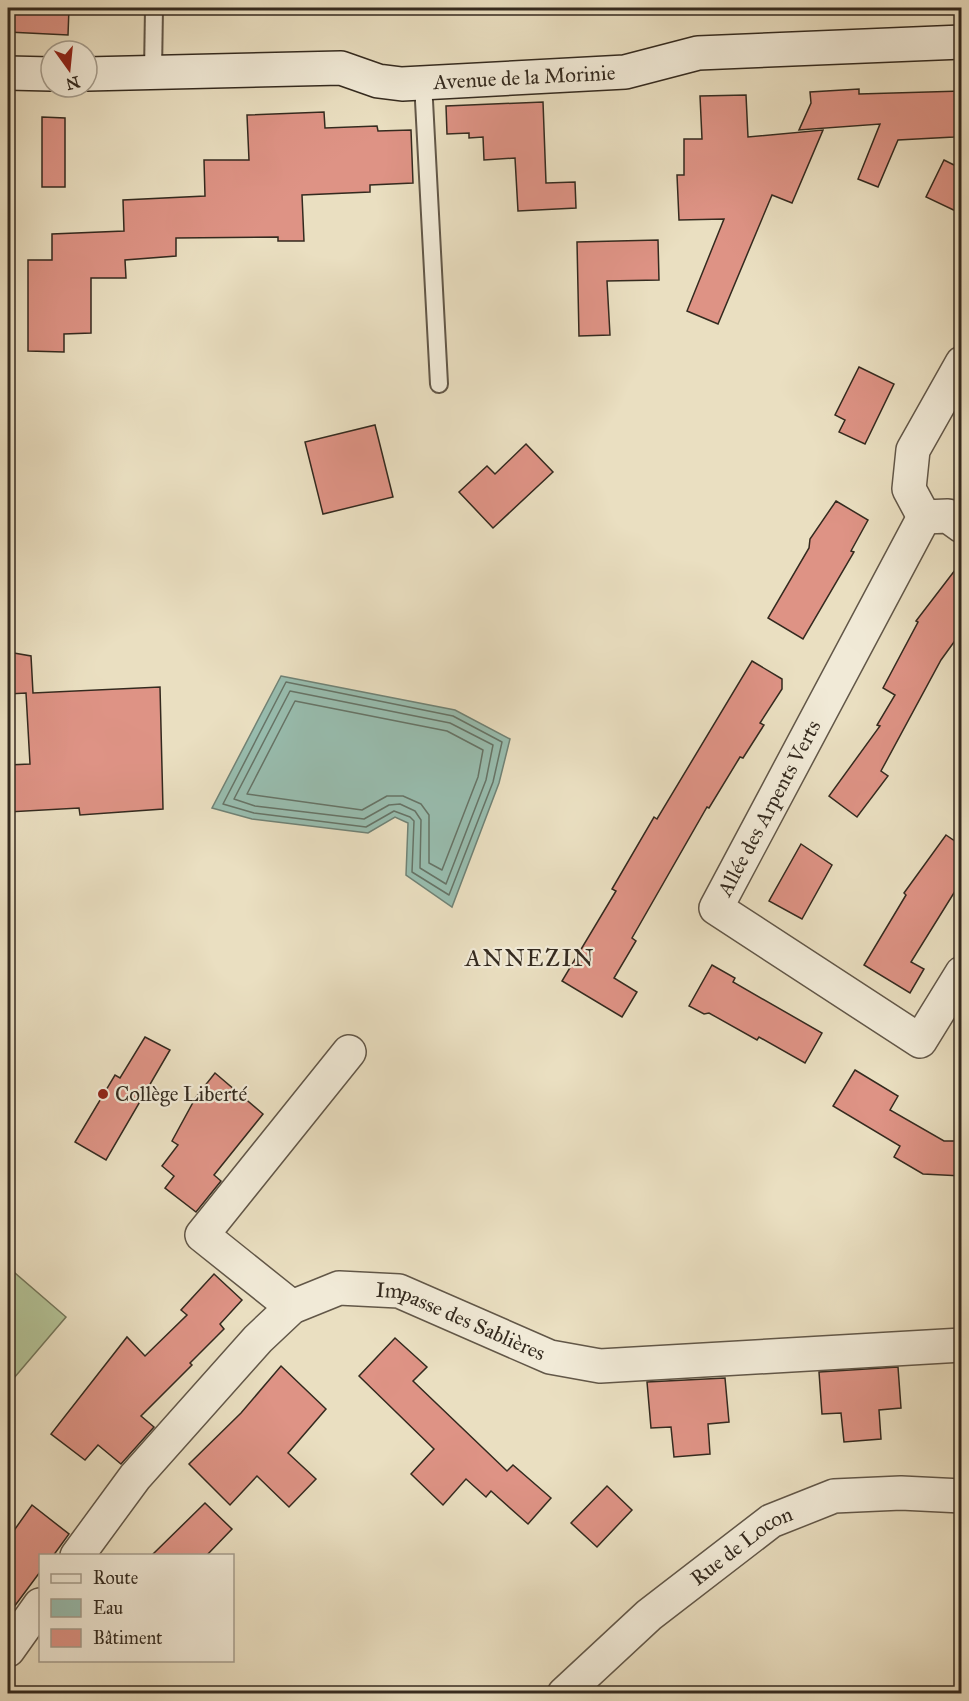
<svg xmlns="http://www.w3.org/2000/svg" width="969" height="1701" viewBox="0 0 969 1701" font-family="'IM FELL Great Primer',serif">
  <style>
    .pitch { fill: #b3c296; stroke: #74765a; stroke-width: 1.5 }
    .water { fill: #98bdaf; stroke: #708275; stroke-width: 1.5 }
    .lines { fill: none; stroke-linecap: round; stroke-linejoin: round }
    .shore { stroke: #667467; stroke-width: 1.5 }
    .building { fill: #de9385; stroke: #342a1f; stroke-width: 1.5 }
    .lane-casing { stroke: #625748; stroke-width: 20 }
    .street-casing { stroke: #625748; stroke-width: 36 }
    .secondary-casing { stroke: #342a1f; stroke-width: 36 }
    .lane { stroke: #f1ead7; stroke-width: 16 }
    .street { stroke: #f1ead7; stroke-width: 33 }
    .secondary { stroke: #f1ead7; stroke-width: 33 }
    .poi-dot { fill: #8f2418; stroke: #f1ead7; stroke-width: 2 }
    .labels { text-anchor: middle; stroke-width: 4.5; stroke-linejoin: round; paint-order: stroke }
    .street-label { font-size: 21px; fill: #342a1f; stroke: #f1ead7 }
    .poi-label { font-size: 21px; fill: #342a1f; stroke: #f1ead7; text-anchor: start }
    .quarter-label { font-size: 24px; letter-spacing: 1.5px; fill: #342a1f; stroke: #f1ead7 }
  </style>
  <rect width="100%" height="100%" fill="#eadfc1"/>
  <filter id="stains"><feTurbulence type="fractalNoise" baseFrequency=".00333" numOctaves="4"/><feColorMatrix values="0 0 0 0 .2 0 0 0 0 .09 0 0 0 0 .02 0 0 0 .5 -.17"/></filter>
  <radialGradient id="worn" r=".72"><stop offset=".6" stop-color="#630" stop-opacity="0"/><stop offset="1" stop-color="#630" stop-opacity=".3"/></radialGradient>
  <path class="pitch" d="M 8,1267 L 66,1317 L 8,1385 Z"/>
  <path class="water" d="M 281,676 L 455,710 L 510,739 L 499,783 L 452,907 L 406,875 L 408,823 L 395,817 L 368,833 L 252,819 L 212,808 Z"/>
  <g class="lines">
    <g class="shore">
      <path d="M 286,682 L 453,716 L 502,742 L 493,782 L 449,895 L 412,872 L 414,821 L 410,817 L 394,811 L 366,827 L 254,813 L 223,804 Z"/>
      <path d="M 290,691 L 450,723 L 493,745 L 486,780 L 446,884 L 420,868 L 421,820 L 415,811 L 400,804 L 389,805 L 364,819 L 255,806 L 234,799 Z"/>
      <path d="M 295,701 L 447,731 L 483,750 L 478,777 L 442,870 L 429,863 L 429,815 L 421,804 L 403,796 L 387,796 L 362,810 L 247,794 Z"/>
    </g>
  </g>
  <g class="building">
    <path d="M 8,8 L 69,8 L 68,35 L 8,32 Z"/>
    <path d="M 859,89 L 859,94 L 962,91 L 962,127 L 954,137 L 898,140 L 878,187 L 858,179 L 880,124 L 799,130 L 811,103 L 810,92 Z"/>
    <path d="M 746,95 L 748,137 L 823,130 L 792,203 L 772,195 L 718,324 L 687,311 L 724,219 L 679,220 L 677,175 L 684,175 L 684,139 L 702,139 L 700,96 Z"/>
    <path d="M 543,102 L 546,183 L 575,182 L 576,208 L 518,211 L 515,158 L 484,160 L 483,137 L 469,138 L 469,133 L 447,134 L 446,106 Z"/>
    <path d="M 324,112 L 325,128 L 377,126 L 378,131 L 411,130 L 413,183 L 370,185 L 370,192 L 302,195 L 304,241 L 278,241 L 278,237 L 176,238 L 176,256 L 125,260 L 126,278 L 91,278 L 91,333 L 64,334 L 64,352 L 28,351 L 28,260 L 52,260 L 52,234 L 124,231 L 123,200 L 205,196 L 204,160 L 249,160 L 247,115 Z"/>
    <path d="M 42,117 L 65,118 L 65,187 L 42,187 Z"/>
    <path d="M 944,160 L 962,169 L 962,214 L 926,197 Z"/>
    <path d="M 658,240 L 659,280 L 607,281 L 610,335 L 579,336 L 577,242 Z"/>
    <path d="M 859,367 L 894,384 L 865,444 L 839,432 L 845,420 L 835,415 Z"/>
    <path d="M 375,425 L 393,497 L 323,514 L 305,442 Z"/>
    <path d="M 526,444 L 553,472 L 493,528 L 459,492 L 487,466 L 495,474 Z"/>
    <path d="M 836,501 L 868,520 L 851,551 L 854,552 L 803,639 L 768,618 L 809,548 L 810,539 Z"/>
    <path d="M 962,561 L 962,631 L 941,660 L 881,771 L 888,776 L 857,817 L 829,796 L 880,726 L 877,725 L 895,695 L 883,688 L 918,622 L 916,621 Z"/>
    <path d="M 8,652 L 31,656 L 33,693 L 160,687 L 163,809 L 80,815 L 79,808 L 8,812 L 8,765 L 30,764 L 26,693 L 8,694 Z"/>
    <path d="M 752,661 L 782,679 L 782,689 L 760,723 L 764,725 L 743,758 L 740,757 L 709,808 L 707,807 L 632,938 L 636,941 L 614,978 L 637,992 L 622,1017 L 562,981 L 616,891 L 612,889 L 654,817 L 657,819 Z"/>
    <path d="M 946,835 L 962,846 L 962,880 L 911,962 L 924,969 L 910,993 L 864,965 L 906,895 L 904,893 Z"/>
    <path d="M 801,844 L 832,865 L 802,919 L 769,901 Z"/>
    <path d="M 712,965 L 735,978 L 733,982 L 822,1033 L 805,1063 L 759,1037 L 757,1040 L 709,1013 L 704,1014 L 689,1006 Z"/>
    <path d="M 145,1037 L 170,1050 L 106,1160 L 75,1142 L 115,1075 L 120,1078 Z"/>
    <path d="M 855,1070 L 898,1096 L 890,1110 L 944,1141 L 962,1141 L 962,1176 L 923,1174 L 894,1157 L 900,1146 L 833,1106 Z"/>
    <path d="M 215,1073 L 263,1114 L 214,1175 L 221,1181 L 196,1212 L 165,1188 L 174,1176 L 162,1166 L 178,1145 L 172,1141 L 196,1097 Z"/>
    <path d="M 214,1274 L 242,1300 L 220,1324 L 224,1329 L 190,1363 L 192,1365 L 141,1416 L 154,1427 L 121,1464 L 98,1445 L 85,1460 L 51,1434 L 127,1337 L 145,1356 L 187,1315 L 181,1310 Z"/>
    <path d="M 395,1338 L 427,1367 L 413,1381 L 507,1471 L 513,1465 L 551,1498 L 528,1524 L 491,1491 L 486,1497 L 466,1479 L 443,1505 L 411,1474 L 434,1449 L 359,1376 Z"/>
    <path d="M 281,1366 L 326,1409 L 288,1453 L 316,1479 L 289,1507 L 257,1476 L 230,1505 L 189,1464 L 241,1413 Z"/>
    <path d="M 898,1367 L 901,1408 L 879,1410 L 881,1439 L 844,1442 L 841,1413 L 822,1414 L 819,1372 Z"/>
    <path d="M 725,1378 L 729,1422 L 708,1424 L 710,1454 L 674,1457 L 671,1427 L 651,1428 L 647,1382 Z"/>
    <path d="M 607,1486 L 632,1510 L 597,1547 L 571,1523 Z"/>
    <path d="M 205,1503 L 232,1529 L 206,1556 L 151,1556 Z"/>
    <path d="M 32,1505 L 69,1534 L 53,1556 L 40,1556 L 40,1572 L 8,1615 L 8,1539 Z"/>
  </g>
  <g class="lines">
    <g class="lane-casing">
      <g id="lane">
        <path d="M 153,72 L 154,8"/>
        <path d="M 423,82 L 439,384"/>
      </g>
    </g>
    <g class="street-casing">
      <g id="street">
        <path d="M 924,517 L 716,908 L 920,1041 L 962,973"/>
        <path d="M 924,517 L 909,489 L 913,450 L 962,363"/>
        <path d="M 924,517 L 948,516 L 962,526"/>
        <path d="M 292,1307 L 202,1235 L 349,1052"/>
        <path id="s1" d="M 77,1556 L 135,1477 L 258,1339 L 292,1307 L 339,1288 L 399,1291 L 550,1357 L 600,1366 L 962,1345"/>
        <path d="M 8,1650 L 40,1605"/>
        <path id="s2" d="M 564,1694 L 649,1615 L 771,1521 L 834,1496 L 901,1493 L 962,1496"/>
      </g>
    </g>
    <g class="secondary-casing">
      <g id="secondary">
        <path d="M 8,73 L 51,74"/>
        <path id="s3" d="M 87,74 L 341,68 L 378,81 L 402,84 L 625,72 L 698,53 L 962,42"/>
      </g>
    </g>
    <use href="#lane" class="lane"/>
    <use href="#street" class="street"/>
    <use href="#secondary" class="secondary"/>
  </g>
  <circle class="poi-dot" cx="103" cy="1094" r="6"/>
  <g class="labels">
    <g class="street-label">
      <text dy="7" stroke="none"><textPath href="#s3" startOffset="440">Avenue de la Morinie</textPath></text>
      <text transform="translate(769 808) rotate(-62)" y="7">Allée des Arpents Verts</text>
      <text dy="7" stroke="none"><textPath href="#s1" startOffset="508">Impasse des Sablières</textPath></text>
      <text dy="7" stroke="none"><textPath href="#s2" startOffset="232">Rue de Locon</textPath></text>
    </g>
    <g class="poi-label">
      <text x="115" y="1101">Collège Liberté</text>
    </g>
    <g class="quarter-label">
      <text x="530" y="966">ANNEZIN</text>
    </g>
  </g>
  <rect width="969" height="1701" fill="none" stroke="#eadfc1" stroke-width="30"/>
  <rect x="9" y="9" width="951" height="1683" fill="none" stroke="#342a1f" stroke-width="3"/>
  <rect x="15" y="15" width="939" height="1671" fill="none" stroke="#342a1f" stroke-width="1.5"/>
  <rect x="39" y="1554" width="195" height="108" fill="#f1ead7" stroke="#a59d8d" stroke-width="1.5"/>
  <rect x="51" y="1574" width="30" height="9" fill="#f1ead7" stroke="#a59d8d" stroke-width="1.5"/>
  <text x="93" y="1584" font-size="18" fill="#342a1f">Route</text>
  <rect x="51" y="1599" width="30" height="18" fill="#98bdaf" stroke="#a59d8d" stroke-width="1.5"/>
  <text x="93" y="1614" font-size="18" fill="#342a1f">Eau</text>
  <rect x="51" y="1629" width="30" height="18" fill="#de9385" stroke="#a59d8d" stroke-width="1.5"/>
  <text x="93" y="1644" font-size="18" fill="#342a1f">Bâtiment</text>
  <g transform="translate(69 69) rotate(165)"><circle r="28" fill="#f1ead7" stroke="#a59d8d" stroke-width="1.5"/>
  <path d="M0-4.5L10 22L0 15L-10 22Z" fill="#8f2418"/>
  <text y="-9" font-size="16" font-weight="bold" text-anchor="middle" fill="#342a1f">N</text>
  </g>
  <rect width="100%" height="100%" filter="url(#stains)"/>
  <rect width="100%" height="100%" fill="url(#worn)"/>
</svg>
